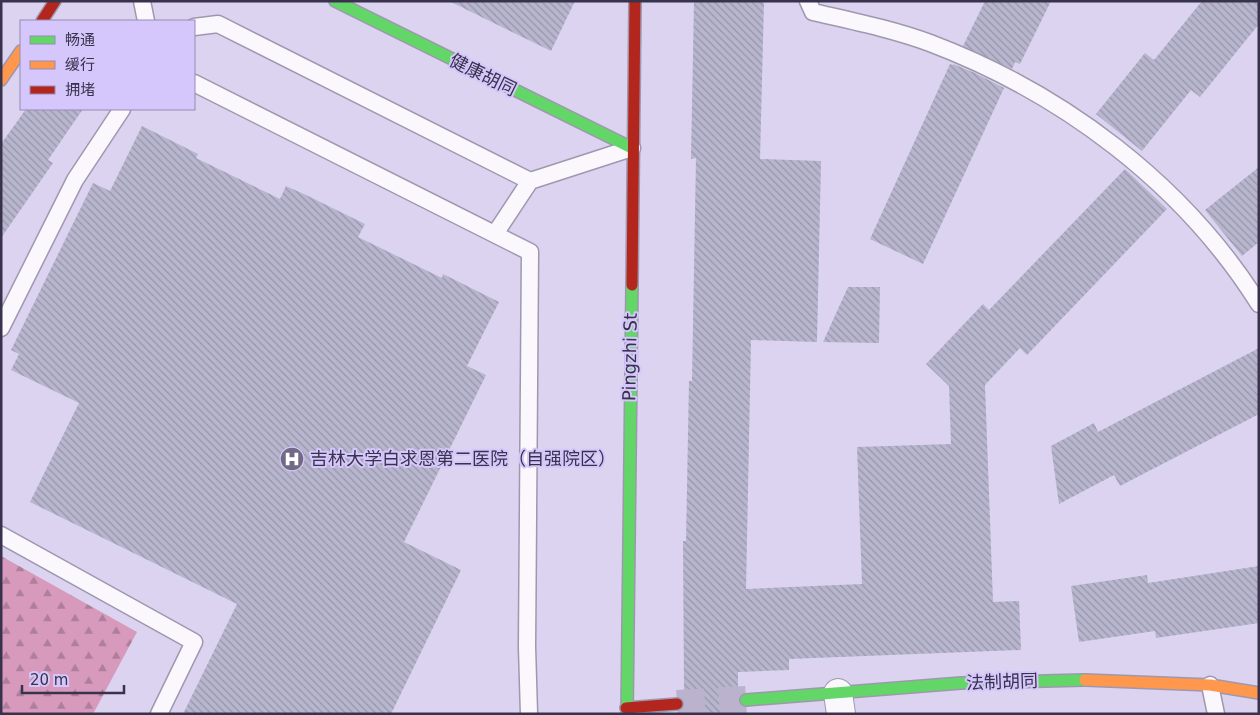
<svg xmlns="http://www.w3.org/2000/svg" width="1260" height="715" viewBox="0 0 1260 715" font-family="'DejaVu Sans','Noto Sans SC',sans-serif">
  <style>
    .forest { fill: url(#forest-firs) }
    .building { fill: url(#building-back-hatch) }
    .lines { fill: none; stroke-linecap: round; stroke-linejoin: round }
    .secondary-tunnel { stroke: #bbb3ce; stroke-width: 28; stroke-dasharray: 28 14; stroke-linecap: butt }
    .lane-casing { stroke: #9e98af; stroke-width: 19 }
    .street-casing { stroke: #9e98af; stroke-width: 30 }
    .fast-casing { stroke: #9e98af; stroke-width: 14 }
    .slow-casing { stroke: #9e98af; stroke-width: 14 }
    .jam-casing { stroke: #9e98af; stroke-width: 14 }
    .lane { stroke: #faf8fd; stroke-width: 16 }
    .street { stroke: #faf8fd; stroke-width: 28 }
    .fast { stroke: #63d668; stroke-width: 11 }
    .slow { stroke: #ff974d; stroke-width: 11 }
    .jam { stroke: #b3261e; stroke-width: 11 }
    .labels { text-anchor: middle; stroke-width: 4; stroke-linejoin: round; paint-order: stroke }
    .street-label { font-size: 18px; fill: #39324c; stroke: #d5c7fb }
    .poi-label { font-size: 18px; fill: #39324c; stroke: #d5c7fb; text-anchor: start }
  </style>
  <defs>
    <pattern id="forest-firs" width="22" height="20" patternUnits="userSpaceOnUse" patternTransform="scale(1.25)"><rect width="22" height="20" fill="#d79abc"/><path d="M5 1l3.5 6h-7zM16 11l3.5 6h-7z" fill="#af7e9b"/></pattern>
    <pattern id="building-back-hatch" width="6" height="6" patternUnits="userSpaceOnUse" patternTransform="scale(1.25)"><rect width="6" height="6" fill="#b8b6ce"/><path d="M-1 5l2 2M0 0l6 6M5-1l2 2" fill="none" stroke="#9795a9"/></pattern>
  </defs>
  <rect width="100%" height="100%" fill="#dbd3ef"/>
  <path class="forest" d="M 1,556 L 137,632 L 93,714 L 1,714 Z"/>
  <g class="building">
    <path d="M 449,1 L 575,1 L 551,51 Z"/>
    <path d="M 694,1 L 764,1 L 760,159 L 821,161 L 817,342 L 751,340 L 746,589 L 862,584 L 857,447 L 951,444 L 949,386 L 926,364 L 983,304 L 989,310 L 1125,169 L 1167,209 L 1027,355 L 1020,348 L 985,385 L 993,602 L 1019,601 L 1021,650 L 789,659 L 789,670 L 738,672 L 738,687 L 732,693 L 730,701 L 733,708 L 738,714 L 689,714 L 691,710 L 693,703 L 690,696 L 684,690 L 683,541 L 686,541 L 689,381 L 692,381 L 696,158 L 691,159 Z"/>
    <path d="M 985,1 L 1051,1 L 1020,64 L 1015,62 L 1012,69 L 963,46 Z"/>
    <path d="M 1202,1 L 1259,1 L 1259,24 L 1200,97 L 1191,90 L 1142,151 L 1096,114 L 1145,53 L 1154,60 Z"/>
    <path d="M 950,64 L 953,65 L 953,64 L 975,73 L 1004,88 L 923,264 L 870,239 Z"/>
    <path d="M 26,109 L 83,109 L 48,160 L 53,163 L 1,238 L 1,144 Z"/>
    <path d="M 142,126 L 198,154 L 196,158 L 280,199 L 286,186 L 306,195 L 365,224 L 358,237 L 442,278 L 443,274 L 499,302 L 467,366 L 486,375 L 404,542 L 461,570 L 391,714 L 183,714 L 237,604 L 30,502 L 79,403 L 11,370 L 19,354 L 11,350 L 93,183 L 110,191 Z"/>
    <path d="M 1259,167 L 1259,242 L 1242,256 L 1205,210 Z"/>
    <path d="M 848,287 L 880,287 L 879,343 L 823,342 Z"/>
    <path d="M 1259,348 L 1259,414 L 1120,486 L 1114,475 L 1059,504 L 1051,446 L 1094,423 L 1098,432 Z"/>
    <path d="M 1259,566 L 1259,623 L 1156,638 L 1155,631 L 1079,642 L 1071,586 L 1147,575 L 1148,583 Z"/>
  </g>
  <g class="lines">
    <path class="secondary-tunnel" d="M 677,704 L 746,700"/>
    <g class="lane-casing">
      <g id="lane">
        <path d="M 142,1 L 146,21"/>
        <path d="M 808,1 L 813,12 C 852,21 892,29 930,43 C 1062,93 1183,183 1259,304"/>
        <path d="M 194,27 L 218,24 L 530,181"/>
        <path d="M 194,83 L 530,252 L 527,647 L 529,714"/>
        <path d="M 495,234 L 530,181 L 632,148"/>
        <path d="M 1,328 L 75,180 L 122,109"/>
        <path d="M 1,535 L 194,642 L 159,714"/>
        <path d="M 1210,685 L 1216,714"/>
      </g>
    </g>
    <g class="street-casing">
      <path id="street" d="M 838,693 L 841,714"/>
    </g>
    <g class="fast-casing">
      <g id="fast">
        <path d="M 335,1 L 632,148"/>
        <path d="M 746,700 L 961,683 L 1085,680"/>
        <path d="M 627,714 L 632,285"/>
      </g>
    </g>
    <g class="slow-casing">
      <g id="slow">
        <path d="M 1,80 L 21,51"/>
        <path d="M 1085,680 L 1210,685 L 1259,693"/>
      </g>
    </g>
    <g class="jam-casing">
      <g id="jam">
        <path d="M 42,21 L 55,1"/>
        <path d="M 632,285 L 635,1"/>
        <path d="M 626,708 L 677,704"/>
      </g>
    </g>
    <use href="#lane" class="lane"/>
    <use href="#street" class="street"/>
    <use href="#fast" class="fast"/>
    <use href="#slow" class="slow"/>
    <use href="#jam" class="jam"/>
  </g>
  <defs>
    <g id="hospital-disc" transform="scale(1.25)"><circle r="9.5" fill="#726a85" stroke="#d5c7fb"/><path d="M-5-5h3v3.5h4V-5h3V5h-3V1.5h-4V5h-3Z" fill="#fff"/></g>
  </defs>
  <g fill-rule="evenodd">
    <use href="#hospital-disc" x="292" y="459"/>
  </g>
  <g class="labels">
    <g class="street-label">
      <text transform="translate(483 75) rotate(26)" y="6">健康胡同</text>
      <text transform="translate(630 357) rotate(-89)" y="6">Pingzhi St</text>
      <text transform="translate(1002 682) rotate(-2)" y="6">法制胡同</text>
    </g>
    <g class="poi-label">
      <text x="310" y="465">吉林大学白求恩第二医院（自强院区）</text>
    </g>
  </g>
  <rect width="1260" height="715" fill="none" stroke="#39324c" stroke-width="5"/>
  <rect x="20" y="20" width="175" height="90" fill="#d5c7fb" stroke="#978bb5"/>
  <rect x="30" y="36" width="25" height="8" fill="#63d668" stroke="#978bb5"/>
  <text x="65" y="45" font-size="15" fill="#39324c">畅通</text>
  <rect x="30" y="61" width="25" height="8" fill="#ff974d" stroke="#978bb5"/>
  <text x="65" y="70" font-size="15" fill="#39324c">缓行</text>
  <rect x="30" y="86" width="25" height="8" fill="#b3261e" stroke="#978bb5"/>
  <text x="65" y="95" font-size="15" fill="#39324c">拥堵</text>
  <path d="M22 685v8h102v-8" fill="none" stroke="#39324c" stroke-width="2.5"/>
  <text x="30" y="685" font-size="15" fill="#39324c" stroke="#d5c7fb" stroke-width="4" paint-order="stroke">20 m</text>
</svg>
